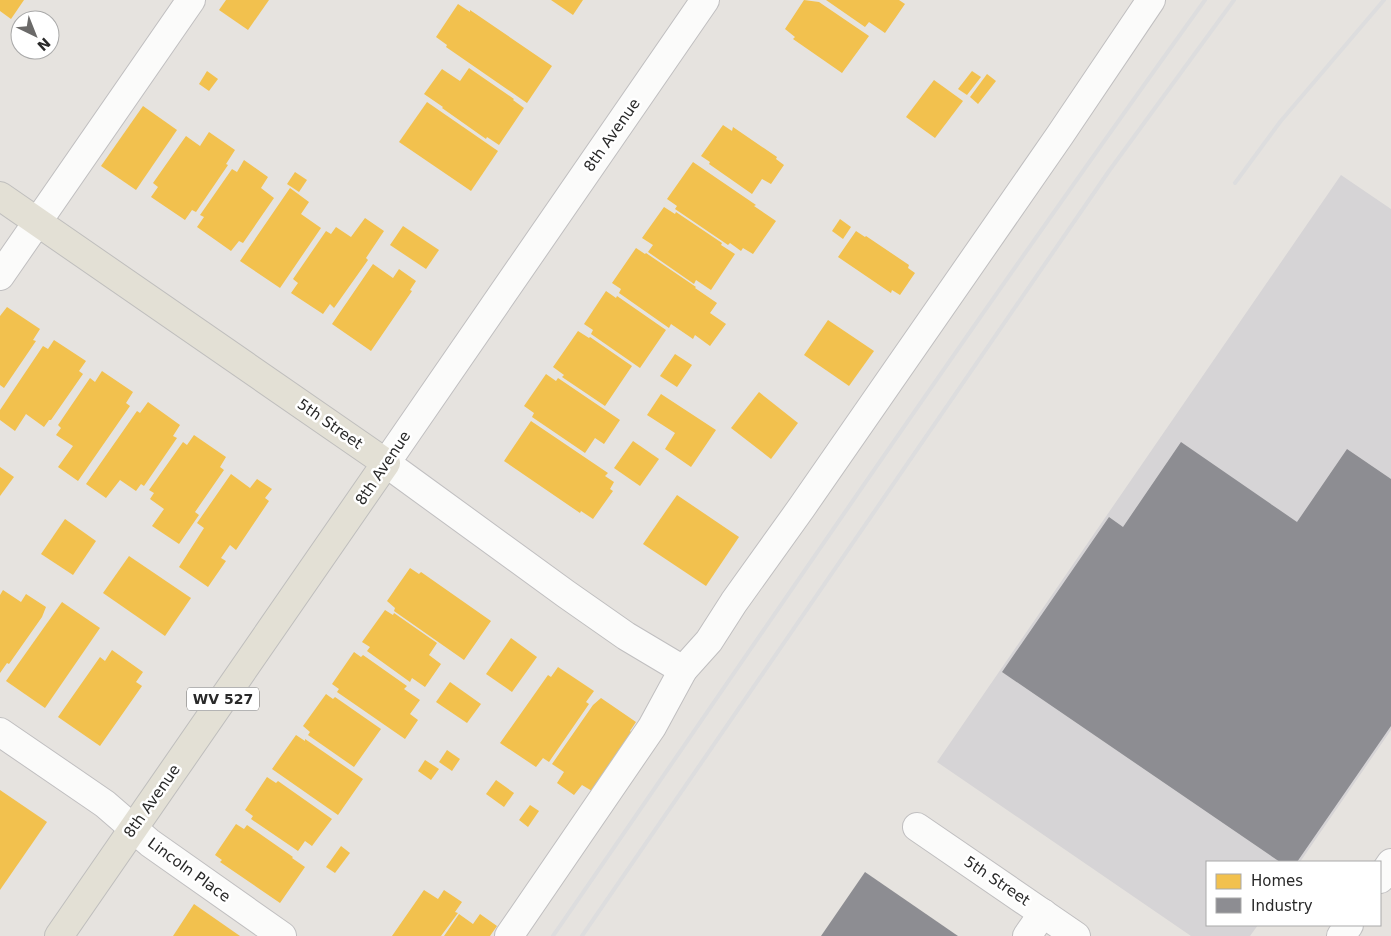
<svg xmlns="http://www.w3.org/2000/svg" width="1391" height="936" viewBox="0 0 1391 936" font-family="'DejaVu Sans',sans-serif">
  <style>
    .industrial { fill: #d6d4d6 }
    .homes { fill: #f2c14e }
    .industry { fill: #8d8d92 }
    .lines { fill: none; stroke-linecap: round; stroke-linejoin: round }
    .minor-casing { stroke: #c0bfc0; stroke-width: 30 }
    .major-casing { stroke: #bfbebd; stroke-width: 30 }
    .minor { stroke: #fbfbfa; stroke-width: 28 }
    .major { stroke: #e3e0d5; stroke-width: 28 }
    .rail { stroke: #ddddde; stroke-width: 4 }
    .labels { text-anchor: middle; stroke-width: 5; stroke-linejoin: round; paint-order: stroke }
    .shield { fill: #fff; stroke: #696969; stroke-width: 1 }
    .shield-label { font-size: 14px; font-weight: bold; fill: #292929 }
    .street-label { font-size: 15px; fill: #292929; stroke: #fff }
  </style>
  <rect width="100%" height="100%" fill="#e6e3df"/>
  <path class="industrial" d="M 1341,175 L 1391,209 L 1391,730 L 1300,862 L 1207,862 L 1207,925 L 1258,925 L 1250,936 L 1191,936 L 937,762 Z"/>
  <g class="homes">
    <path d="M 0,0 L 24,0 L 11,19 L 0,11 Z"/>
    <path d="M 226,0 L 269,0 L 248,30 L 219,10 Z"/>
    <path d="M 551,0 L 583,0 L 573,15 Z"/>
    <path d="M 804,0 L 819,2 L 869,36 L 842,73 L 793,39 L 795,37 L 785,29 Z"/>
    <path d="M 826,0 L 899,0 L 905,4 L 885,33 L 869,22 L 865,27 Z"/>
    <path d="M 458,4 L 470,12 L 470,10 L 552,66 L 527,103 L 446,47 L 447,45 L 436,37 Z"/>
    <path d="M 469,68 L 514,99 L 513,100 L 524,108 L 499,145 L 487,137 L 486,139 L 442,108 L 443,107 L 424,94 L 442,69 L 460,81 Z"/>
    <path d="M 207,71 L 218,79 L 209,91 L 199,84 Z"/>
    <path d="M 972,71 L 981,77 L 967,95 L 958,89 Z"/>
    <path d="M 987,74 L 996,81 L 978,104 L 970,97 Z"/>
    <path d="M 934,80 L 963,101 L 935,138 L 906,117 Z"/>
    <path d="M 427,102 L 498,151 L 471,191 L 399,142 Z"/>
    <path d="M 143,106 L 177,130 L 136,190 L 101,166 Z"/>
    <path d="M 723,125 L 732,131 L 733,127 L 777,157 L 776,159 L 784,165 L 771,184 L 762,179 L 752,194 L 709,164 L 710,162 L 701,156 Z"/>
    <path d="M 209,132 L 235,150 L 226,164 L 228,165 L 196,212 L 192,210 L 185,220 L 151,197 L 158,187 L 153,183 L 186,136 L 200,146 Z"/>
    <path d="M 244,160 L 268,177 L 261,188 L 274,198 L 243,243 L 239,241 L 231,251 L 197,227 L 204,217 L 200,215 L 232,169 L 237,172 Z"/>
    <path d="M 693,162 L 756,205 L 754,206 L 776,221 L 753,254 L 743,248 L 741,251 L 730,243 L 728,245 L 675,209 L 677,206 L 667,199 Z"/>
    <path d="M 295,172 L 307,180 L 299,192 L 287,184 Z"/>
    <path d="M 290,188 L 309,202 L 301,214 L 321,228 L 280,288 L 240,261 Z"/>
    <path d="M 664,207 L 675,214 L 676,212 L 722,243 L 721,245 L 735,254 L 711,290 L 696,280 L 694,284 L 648,252 L 653,245 L 642,238 Z"/>
    <path d="M 365,218 L 384,231 L 366,258 L 368,260 L 334,308 L 330,304 L 323,314 L 291,293 L 298,283 L 293,279 L 326,231 L 331,234 L 336,227 L 351,237 Z"/>
    <path d="M 840,219 L 851,227 L 843,239 L 832,231 Z"/>
    <path d="M 403,226 L 439,250 L 426,269 L 390,245 Z"/>
    <path d="M 856,231 L 865,237 L 866,236 L 909,265 L 908,268 L 915,273 L 900,295 L 892,290 L 891,293 L 838,257 Z"/>
    <path d="M 636,248 L 645,254 L 646,253 L 696,287 L 695,288 L 717,303 L 710,313 L 726,324 L 710,346 L 695,335 L 693,339 L 671,324 L 669,328 L 619,293 L 621,289 L 612,283 Z"/>
    <path d="M 373,264 L 393,278 L 399,269 L 416,281 L 410,290 L 412,291 L 371,351 L 332,324 Z"/>
    <path d="M 606,291 L 616,298 L 617,296 L 666,330 L 640,368 L 591,334 L 593,330 L 584,324 Z"/>
    <path d="M 7,307 L 40,329 L 33,340 L 36,341 L 4,388 L 0,385 L 0,316 Z"/>
    <path d="M 828,320 L 874,351 L 849,386 L 804,355 Z"/>
    <path d="M 578,331 L 589,338 L 590,337 L 632,366 L 605,406 L 562,377 L 564,375 L 553,367 Z"/>
    <path d="M 54,340 L 86,361 L 79,371 L 83,374 L 51,420 L 49,420 L 44,427 L 26,414 L 15,431 L 0,420 L 0,410 L 43,346 L 48,349 Z"/>
    <path d="M 675,354 L 692,365 L 677,387 L 660,376 Z"/>
    <path d="M 102,371 L 133,392 L 126,403 L 130,406 L 78,481 L 58,467 L 73,446 L 56,435 L 61,428 L 58,425 L 90,378 L 95,382 Z"/>
    <path d="M 546,374 L 556,381 L 558,378 L 620,420 L 604,444 L 595,438 L 585,453 L 532,417 L 534,413 L 524,406 Z"/>
    <path d="M 759,392 L 798,423 L 771,459 L 731,428 Z"/>
    <path d="M 661,394 L 716,430 L 691,467 L 665,449 L 675,433 L 647,415 Z"/>
    <path d="M 148,402 L 180,425 L 173,436 L 177,438 L 144,486 L 141,484 L 136,491 L 120,480 L 106,498 L 86,484 L 137,411 L 140,413 Z"/>
    <path d="M 531,421 L 608,473 L 605,476 L 614,482 L 610,489 L 613,491 L 593,519 L 581,511 L 580,513 L 504,461 Z"/>
    <path d="M 194,435 L 226,457 L 220,467 L 224,470 L 195,512 L 199,515 L 179,544 L 152,526 L 164,509 L 150,499 L 154,493 L 149,490 L 183,442 L 187,445 Z"/>
    <path d="M 633,441 L 659,459 L 640,486 L 614,468 Z"/>
    <path d="M 0,467 L 14,477 L 0,496 Z"/>
    <path d="M 231,474 L 250,488 L 257,479 L 272,489 L 265,498 L 269,501 L 236,550 L 230,545 L 221,558 L 226,561 L 208,587 L 179,567 L 204,528 L 197,523 Z"/>
    <path d="M 677,495 L 739,537 L 706,586 L 643,544 Z"/>
    <path d="M 65,519 L 96,541 L 73,575 L 41,554 Z"/>
    <path d="M 129,556 L 191,598 L 165,636 L 103,593 Z"/>
    <path d="M 410,568 L 419,574 L 421,572 L 491,621 L 464,660 L 394,611 L 395,608 L 387,601 Z"/>
    <path d="M 3,590 L 21,602 L 26,594 L 46,607 L 42,617 L 9,664 L 7,663 L 0,673 L 0,595 Z"/>
    <path d="M 62,602 L 100,628 L 45,708 L 6,681 Z"/>
    <path d="M 385,610 L 393,615 L 394,613 L 437,643 L 429,655 L 441,664 L 425,687 L 412,678 L 410,682 L 367,651 L 370,647 L 362,642 Z"/>
    <path d="M 511,638 L 537,657 L 512,692 L 486,674 Z"/>
    <path d="M 112,650 L 143,672 L 136,682 L 142,686 L 100,746 L 58,717 L 100,657 L 105,661 Z"/>
    <path d="M 354,652 L 361,657 L 363,655 L 407,686 L 404,689 L 420,700 L 410,714 L 418,720 L 405,739 L 337,692 L 339,689 L 332,684 Z"/>
    <path d="M 558,667 L 594,691 L 586,702 L 589,704 L 549,762 L 543,758 L 536,767 L 500,743 L 548,675 L 551,677 Z"/>
    <path d="M 450,682 L 481,704 L 467,723 L 436,702 Z"/>
    <path d="M 326,694 L 333,699 L 335,697 L 381,729 L 354,767 L 308,735 L 310,732 L 303,726 Z"/>
    <path d="M 601,698 L 636,722 L 630,731 L 632,733 L 592,791 L 582,785 L 574,795 L 557,783 L 564,772 L 552,764 L 593,705 Z"/>
    <path d="M 296,735 L 305,741 L 305,739 L 363,779 L 338,815 L 272,769 Z"/>
    <path d="M 447,750 L 460,759 L 452,771 L 439,762 Z"/>
    <path d="M 425,760 L 439,769 L 431,780 L 418,771 Z"/>
    <path d="M 267,777 L 276,783 L 278,781 L 332,819 L 312,846 L 305,841 L 298,851 L 251,819 L 253,816 L 245,810 Z"/>
    <path d="M 496,780 L 514,793 L 504,807 L 486,794 Z"/>
    <path d="M 0,790 L 47,822 L 0,890 Z"/>
    <path d="M 530,805 L 539,811 L 528,827 L 519,820 Z"/>
    <path d="M 236,824 L 244,829 L 247,825 L 293,857 L 292,858 L 305,867 L 280,903 L 220,862 L 222,860 L 215,855 Z"/>
    <path d="M 341,846 L 350,853 L 335,873 L 326,867 Z"/>
    <path d="M 424,890 L 438,899 L 444,890 L 462,902 L 455,912 L 458,913 L 441,936 L 392,936 Z"/>
    <path d="M 194,904 L 240,936 L 173,936 Z"/>
    <path d="M 459,914 L 473,924 L 480,914 L 497,926 L 490,936 L 444,936 Z"/>
  </g>
  <g class="industry">
    <path d="M 1181,442 L 1297,522 L 1347,449 L 1391,479 L 1391,726 L 1297,862 L 1280,862 L 1002,672 L 1109,517 L 1123,527 Z"/>
    <path d="M 865,872 L 958,936 L 821,936 Z"/>
  </g>
  <g class="lines">
    <g class="minor-casing">
      <g id="minor">
        <path d="M 0,276 L 191,0"/>
        <path d="M 683,670 L 626,636 L 566,594 L 386,463 L 705,0"/>
        <path d="M 0,732 L 105,804 L 150,843 L 282,936"/>
        <path d="M 917,827 L 1076,936"/>
        <path d="M 1380,879 L 1391,863"/>
        <path d="M 509,936 L 652,727 L 683,670 L 709,641 L 734,602 L 802,507 L 1060,135 L 1151,0"/>
        <path d="M 1027,936 L 1043,913"/>
        <path d="M 1341,936 L 1349,925"/>
      </g>
    </g>
    <g class="major-casing">
      <path id="major" d="M 0,196 L 386,463 L 59,936"/>
    </g>
    <use href="#minor" class="minor"/>
    <use href="#major" class="major"/>
    <g class="rail">
      <path d="M 1235,183 L 1280,122 L 1384,0"/>
      <path d="M 553,936 C 769,623 983,308 1205,0"/>
      <path d="M 582,936 L 1109,171 L 1234,0"/>
    </g>
  </g>
  <g class="labels">
    <rect class="shield" x="187" y="687.5" width="72" height="23" rx="4"/>
    <g class="shield-label">
      <text x="223" y="704">WV 527</text>
    </g>
    <g class="street-label">
      <text transform="translate(612 135) rotate(-55)" y="5">8th Avenue</text>
      <text transform="translate(330 424) rotate(35)" y="5">5th Street</text>
      <text transform="translate(383 468) rotate(-56)" y="5">8th Avenue</text>
      <text transform="translate(152 801) rotate(-55)" y="5">8th Avenue</text>
      <text transform="translate(189 870) rotate(36)" y="5">Lincoln Place</text>
      <text transform="translate(997 881) rotate(34)" y="5">5th Street</text>
    </g>
  </g>
  <rect x="1206" y="861" width="175" height="65" fill="#ffffff" stroke="#a9a9a9"/>
  <rect x="1216" y="874" width="25" height="15" fill="#f2c14e" stroke="#a9a9a9"/>
  <text x="1251" y="886" font-size="15" fill="#292929">Homes</text>
  <rect x="1216" y="898" width="25" height="15" fill="#8d8d92" stroke="#a9a9a9"/>
  <text x="1251" y="911" font-size="15" fill="#292929">Industry</text>
  <g transform="translate(35 35) rotate(137)"><circle r="24" fill="#ffffff" stroke="#a9a9a9"/>
  <path d="M0-4L9 19L0 12L-9 19Z" fill="#6b6a69"/>
  <text y="-8" font-size="14" font-weight="bold" text-anchor="middle" fill="#292929">N</text>
  </g>
</svg>
